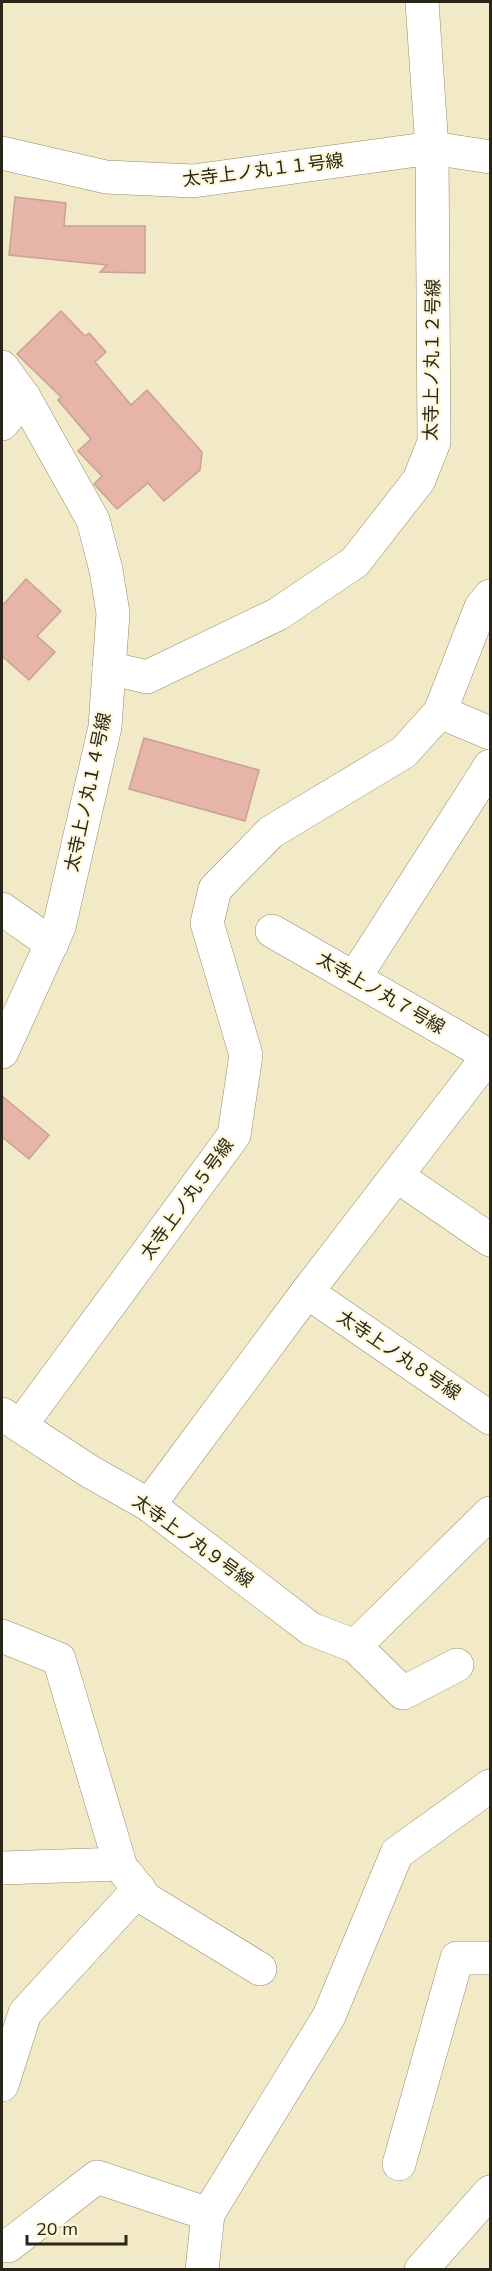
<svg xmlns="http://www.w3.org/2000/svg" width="492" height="2271" viewBox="0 0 492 2271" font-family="Mulish,'Noto Sans JP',sans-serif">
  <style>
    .building { fill: #e7b4a8; stroke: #c8a198; stroke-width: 1.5 }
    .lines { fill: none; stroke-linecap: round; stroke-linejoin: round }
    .minor-casing { stroke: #938c6b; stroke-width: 34 }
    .minor { stroke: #fff; stroke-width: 33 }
    .labels { text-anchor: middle; stroke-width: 4.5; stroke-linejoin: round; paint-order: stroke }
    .street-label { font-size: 18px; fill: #292619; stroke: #fdf7da }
  </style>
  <rect width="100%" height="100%" fill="#f2eac6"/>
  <g class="building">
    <path d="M 15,197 L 66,203 L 64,226 L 145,226 L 145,273 L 100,272 L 107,265 L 9,255 Z"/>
    <path d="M 61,311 L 85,336 L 89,333 L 106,352 L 95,362 L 131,405 L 147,390 L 202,452 L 200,470 L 164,501 L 148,483 L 117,509 L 94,484 L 102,476 L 78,451 L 91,439 L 58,400 L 61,397 L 17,354 Z"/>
    <path d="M 26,579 L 61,611 L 37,636 L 55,652 L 29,680 L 2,656 L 2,606 Z"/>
    <path d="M 144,738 L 259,770 L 245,821 L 129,789 Z"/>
    <path d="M 2,1096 L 49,1135 L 29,1159 L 2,1137 Z"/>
  </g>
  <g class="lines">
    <g class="minor-casing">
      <g id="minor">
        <path d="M 2,153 L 106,177 L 193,181 L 432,148 L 490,157"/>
        <path d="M 2,367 L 24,397 L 93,520 L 106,570 L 113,613 L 105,727 L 59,927 L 2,1052"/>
        <path d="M 2,424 L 24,397"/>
        <path d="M 109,668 L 147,677 L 278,614 L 355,562 L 419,480 L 434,442 L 432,148 L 422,2"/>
        <path d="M 440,712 L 490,733"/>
        <path d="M 2,909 L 52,944"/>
        <path d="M 272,931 L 490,1056"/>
        <path d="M 355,977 L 490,766"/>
        <path d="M 397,1176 L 490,1240"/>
        <path d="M 307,1292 L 490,1418"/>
        <path d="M 2,1414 L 89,1471 L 149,1505 L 311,1629 L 355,1646 L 403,1693 L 457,1665"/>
        <path d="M 21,1425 L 234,1135 L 246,1055 L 207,923 L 215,889 L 271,832 L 404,752 L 440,712 L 481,607 L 490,596"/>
        <path d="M 149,1505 L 307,1292 L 490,1054"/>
        <path d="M 2,1636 L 59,1659 L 120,1864 L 2,1868"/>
        <path d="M 355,1646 L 490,1513"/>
        <path d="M 126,1873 L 146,1899 L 260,1969"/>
        <path d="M 2,2085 L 25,2013 L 139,1889"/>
        <path d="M 399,2164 L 457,1958 L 490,1958"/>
        <path d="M 8,2246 L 97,2177 L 208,2214"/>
        <path d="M 202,2270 L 208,2214 L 329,2016 L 397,1853 L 490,1786"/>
        <path d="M 421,2270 L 490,2192"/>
      </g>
    </g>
    <use href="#minor" class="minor"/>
  </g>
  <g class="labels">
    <g class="street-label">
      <text transform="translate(263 170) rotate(-7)" y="6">太寺上ノ丸１１号線</text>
      <text transform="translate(432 360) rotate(-89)" y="6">太寺上ノ丸１２号線</text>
      <text transform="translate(88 792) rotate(-78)" y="6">太寺上ノ丸１４号線</text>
      <text transform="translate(381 993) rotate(30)" y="6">太寺上ノ丸７号線</text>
      <text transform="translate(187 1199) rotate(-54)" y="6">太寺上ノ丸５号線</text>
      <text transform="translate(399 1355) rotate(34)" y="6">太寺上ノ丸８号線</text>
      <text transform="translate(193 1541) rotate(36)" y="6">太寺上ノ丸９号線</text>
    </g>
  </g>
  <rect width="492" height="2271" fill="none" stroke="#292619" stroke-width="6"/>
  <path d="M27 2235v9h99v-9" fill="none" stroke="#292619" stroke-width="3"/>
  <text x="36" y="2235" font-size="18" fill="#292619" stroke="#fdf7da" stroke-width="4.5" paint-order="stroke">20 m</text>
</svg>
